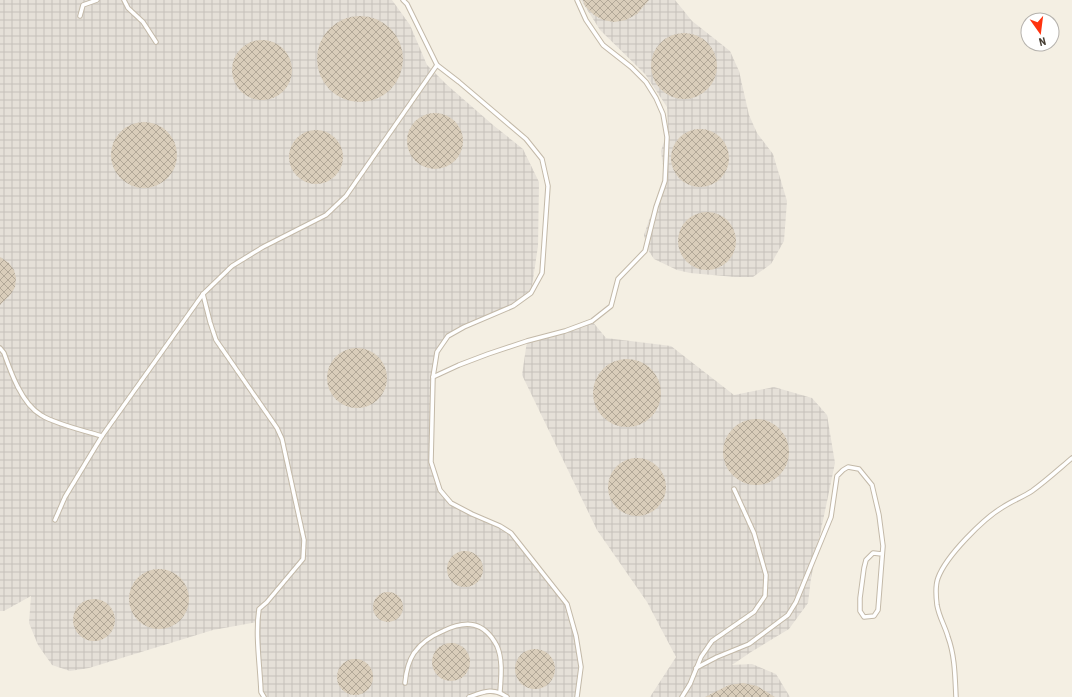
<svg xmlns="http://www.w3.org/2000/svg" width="1072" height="697" viewBox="0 0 1072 697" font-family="'Roboto Condensed',sans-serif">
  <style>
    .industrial { fill: url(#industrial-grid) }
    .building { fill: url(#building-cross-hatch) }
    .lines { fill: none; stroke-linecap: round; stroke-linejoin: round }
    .service-casing { stroke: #c3b9a8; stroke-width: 5.5 }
    .service { stroke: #fff; stroke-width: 3.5 }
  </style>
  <defs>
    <pattern id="industrial-grid" width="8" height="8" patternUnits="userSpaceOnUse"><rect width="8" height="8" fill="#e5e0d8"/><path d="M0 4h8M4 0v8" fill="none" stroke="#c6c1ba"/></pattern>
    <pattern id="building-cross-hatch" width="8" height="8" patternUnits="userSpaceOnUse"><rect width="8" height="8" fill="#d9cdba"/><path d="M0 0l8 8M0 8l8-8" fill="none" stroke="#b2a898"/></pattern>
  </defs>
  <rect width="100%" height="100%" fill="#f4efe3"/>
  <g class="industrial">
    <path d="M 0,0 L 392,0 L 410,25 L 427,65 L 446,84 L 493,125 L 523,149 L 539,182 L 538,246 L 531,293 L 513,306 L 487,316 L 448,336 L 437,352 L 433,377 L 431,461 L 440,490 L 451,503 L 511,533 L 567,604 L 576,636 L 581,667 L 577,697 L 507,697 L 500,692 L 485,691 L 469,697 L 264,697 L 261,692 L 257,622 L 213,630 L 89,668 L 70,671 L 52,665 L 38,645 L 29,623 L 31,596 L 4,611 L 0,611 Z"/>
    <path d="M 581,0 L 675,0 L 692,21 L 730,51 L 739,71 L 749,115 L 757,133 L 773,154 L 787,201 L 784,241 L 771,264 L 753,277 L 735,277 L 690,273 L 677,270 L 654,259 L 648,250 L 644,235 L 649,220 L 662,194 L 664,173 L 661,151 L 668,129 L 667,107 L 645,74 L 600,30 Z"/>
    <path d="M 592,321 L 606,338 L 671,346 L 734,395 L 774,387 L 812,398 L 827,415 L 835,463 L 811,578 L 808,603 L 789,629 L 751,652 L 732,665 L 752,664 L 776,674 L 790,697 L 650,697 L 676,657 L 647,602 L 597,530 L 522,375 L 527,341 Z"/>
  </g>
  <g class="building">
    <path d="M 583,0 L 649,0 L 637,14 L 626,20 L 614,22 L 603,20 L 594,15 L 585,6 Z"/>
    <circle cx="360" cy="59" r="43"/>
    <circle cx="684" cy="66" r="33"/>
    <circle cx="262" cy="70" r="30"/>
    <circle cx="435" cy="141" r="28"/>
    <circle cx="144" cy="155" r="33"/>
    <circle cx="700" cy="158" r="29"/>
    <circle cx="316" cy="157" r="27"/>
    <circle cx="707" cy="241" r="29"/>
    <path d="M 0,257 L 9,263 L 14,270 L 16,278 L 15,287 L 11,294 L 0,305 Z"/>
    <circle cx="357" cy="378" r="30"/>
    <circle cx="627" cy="393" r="34"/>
    <circle cx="756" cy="452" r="33"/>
    <circle cx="637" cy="487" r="29"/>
    <circle cx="465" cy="569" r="18"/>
    <circle cx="159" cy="599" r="30"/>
    <circle cx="388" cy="607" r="15"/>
    <circle cx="94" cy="620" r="21"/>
    <circle cx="451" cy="662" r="19"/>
    <circle cx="535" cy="669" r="20"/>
    <circle cx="355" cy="677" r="18"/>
    <path d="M 743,683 L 757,686 L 775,697 L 705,697 L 729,685 Z"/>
  </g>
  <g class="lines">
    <g class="service-casing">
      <g id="service">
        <path d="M 124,0 L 128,8 L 143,22 L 156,42"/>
        <path d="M 403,0 L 407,4 L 437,65 L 459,82 L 526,139 L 542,159 L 548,186 L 542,273 L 531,293 L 513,306 L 464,327 L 448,336 L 437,352 L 433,377 L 431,462 L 440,490 L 451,503 L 472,514 L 500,526 L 511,533 L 567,604 L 576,636 L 581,667 L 577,697"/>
        <path d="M 80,16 L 83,5 L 97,0"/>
        <path d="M 203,294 L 210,322 L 216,340 L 277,428 L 282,439 L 304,540 L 303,559 L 267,602 L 259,609 C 255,635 260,665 261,692 L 264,697"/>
        <path d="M 0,348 L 4,353 C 11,373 22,404 41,415 C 55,424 85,431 102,436"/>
        <path d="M 433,377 L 459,365 L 488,354 L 527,341 L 565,331 L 592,321 L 611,306 L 618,279 L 645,251 L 656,207 L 665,181 L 667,137 L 663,114 L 656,98 L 646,82 L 631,67 L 603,45 L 586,20 L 577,0"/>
        <path d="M 55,520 L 65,497 L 102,436 L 203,294 L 232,266 L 263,247 L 326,215 L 346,196 L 437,65"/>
        <path d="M 696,668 L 717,657 L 749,644 L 788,615 L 796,602 L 831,517 L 837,476 L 843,470 L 848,467 L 859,469 L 872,485 L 879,515 L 883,546 L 878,610 L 874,616 L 864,617 L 860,611 L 860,598 L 864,568 L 866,560 L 873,553 L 882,554"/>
        <path d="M 405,683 C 406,672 408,662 414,653 C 421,643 431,636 443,631 C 466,620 484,621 497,646 C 503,660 501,677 500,692"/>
        <path d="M 469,697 C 483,692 493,687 507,697"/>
        <path d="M 682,697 L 690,684 L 701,657 L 712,641 L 754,612 L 765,596 L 766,575 L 754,533 L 734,489"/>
        <path d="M 956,697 C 955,677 955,656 948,637 C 945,626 939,617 937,605 C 936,597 935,586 938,578 C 946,556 983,519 1003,507 C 1012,501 1023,497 1032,491 C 1046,481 1059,469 1072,458"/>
      </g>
    </g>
    <use href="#service" class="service"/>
  </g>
  <g transform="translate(1040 32) rotate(166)"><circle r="19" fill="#ffffff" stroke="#b5b2ad"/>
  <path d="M0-3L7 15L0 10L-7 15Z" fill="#ff330f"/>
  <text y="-6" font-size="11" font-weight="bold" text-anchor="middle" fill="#463e33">N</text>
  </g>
</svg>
